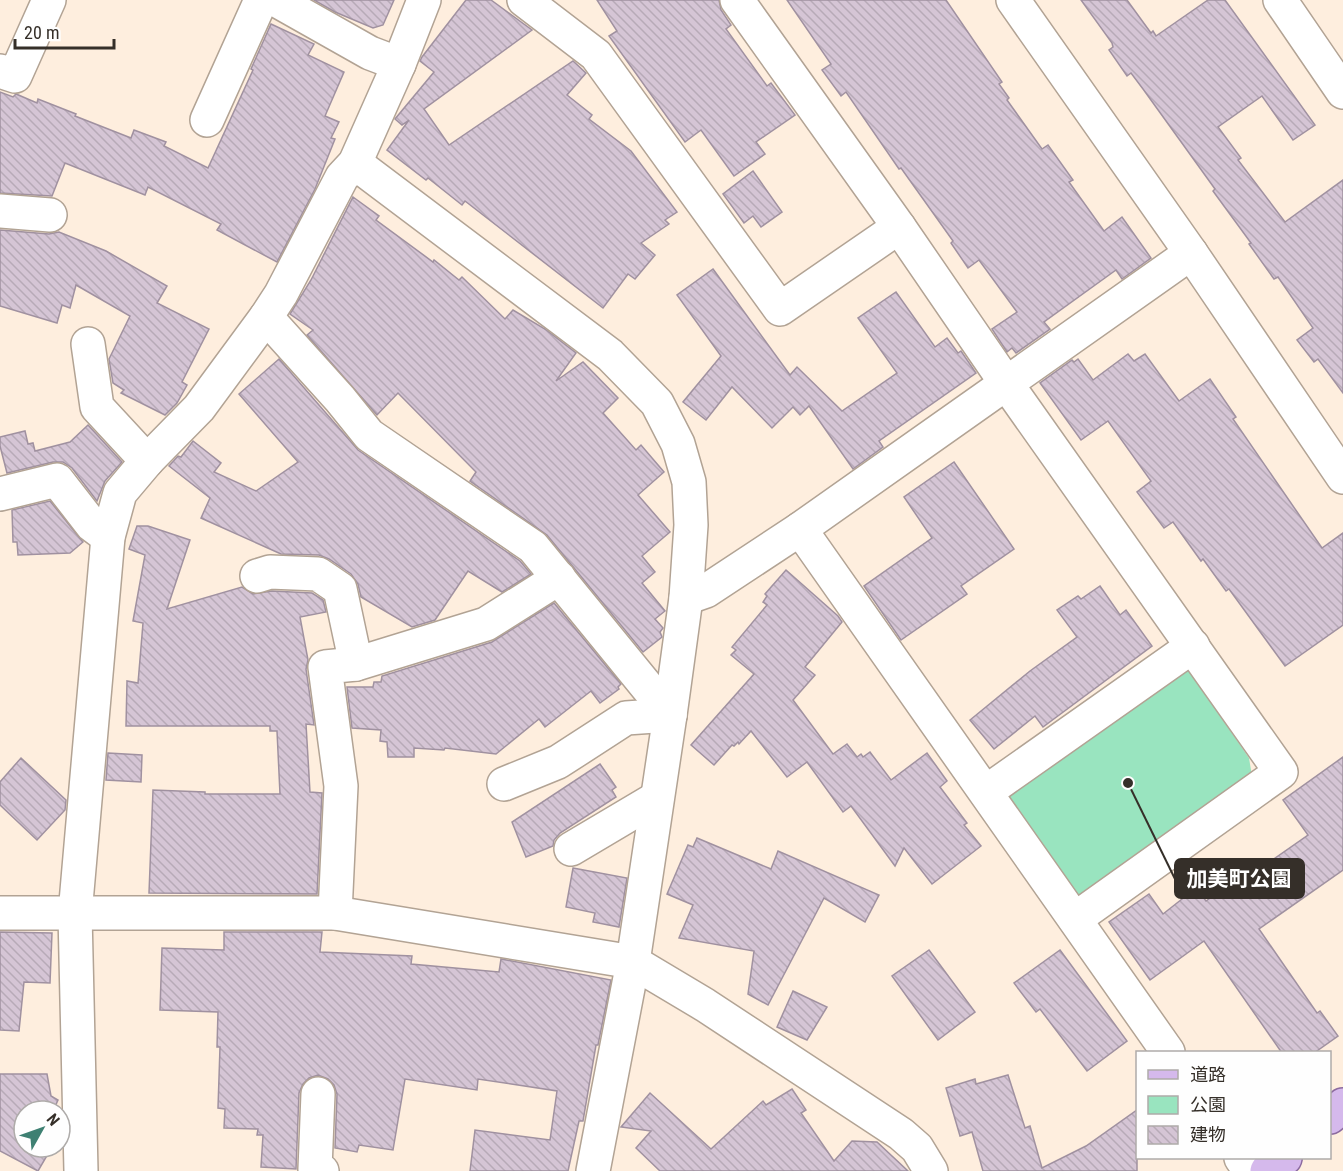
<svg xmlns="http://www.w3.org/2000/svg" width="1343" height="1171" viewBox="0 0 1343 1171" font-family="'Roboto Condensed','Noto Sans JP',sans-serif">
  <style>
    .green { fill: #99e4bf }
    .building { fill: url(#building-back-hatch); stroke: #a091a0; stroke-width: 1.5 }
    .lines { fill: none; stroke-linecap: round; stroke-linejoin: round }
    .minor-casing { stroke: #b2a394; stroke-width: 36 }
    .major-casing { stroke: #8b6a9f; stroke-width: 36 }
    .minor { stroke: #fff; stroke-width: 33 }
    .major { stroke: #d5b9ec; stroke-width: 33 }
    .leader { fill: none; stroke: #352f29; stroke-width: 2 }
    .callout-dot { fill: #352f29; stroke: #fefefe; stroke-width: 2 }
    .callout { fill: #352f29; stroke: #352f29; stroke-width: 2 }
    .callout-label { font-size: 21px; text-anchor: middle; font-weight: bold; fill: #fff }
  </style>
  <defs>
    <pattern id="building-back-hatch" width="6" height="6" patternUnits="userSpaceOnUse" patternTransform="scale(1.5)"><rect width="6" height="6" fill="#d5c5d5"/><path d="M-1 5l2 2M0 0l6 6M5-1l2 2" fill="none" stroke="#b7aab7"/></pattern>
  </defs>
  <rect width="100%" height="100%" fill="#feeede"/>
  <path class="green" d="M 1184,663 L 1249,758 L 1252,776 L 1088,896 L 1073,893 L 1002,791 Z"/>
  <g class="building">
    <path d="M 314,0 L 394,0 L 383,25 L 373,28 L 335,12 Z"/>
    <path d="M 466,0 L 491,0 L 532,30 L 424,109 L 449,145 L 573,61 L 586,73 L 567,95 L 592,115 L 589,119 L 631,151 L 677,212 L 665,220 L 669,224 L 641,243 L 655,255 L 635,279 L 628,274 L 603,308 L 465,201 L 462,205 L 428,178 L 426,180 L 387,150 L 409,120 L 402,125 L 395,119 L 434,72 L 420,61 L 422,57 Z"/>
    <path d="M 597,0 L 719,0 L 721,10 L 731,25 L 726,29 L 767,86 L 771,83 L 795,115 L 756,142 L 765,154 L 734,176 L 701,130 L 685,142 L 609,36 L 617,31 Z"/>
    <path d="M 787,0 L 946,0 L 1002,82 L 999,84 L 1009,98 L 1007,100 L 1042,149 L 1048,145 L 1073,180 L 1069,182 L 1104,231 L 1122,217 L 1151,258 L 1122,279 L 1116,270 L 1044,322 L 1050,329 L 1016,353 L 1012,348 L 1007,352 L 992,329 L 1017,312 L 979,260 L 968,268 L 951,243 L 953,241 L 901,168 L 899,169 L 846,92 L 841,96 L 822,70 L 831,64 Z"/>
    <path d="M 1081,0 L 1127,0 L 1151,33 L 1153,31 L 1156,36 L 1208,0 L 1225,0 L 1315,125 L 1293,140 L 1262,96 L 1218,127 L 1241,158 L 1238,160 L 1285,222 L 1343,180 L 1343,393 L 1318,359 L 1314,362 L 1297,340 L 1313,328 L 1278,277 L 1274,279 L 1249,244 L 1251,243 L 1213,191 L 1215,189 L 1143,89 L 1131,73 L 1127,76 L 1109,50 L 1113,47 L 1112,43 Z"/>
    <path d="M 271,24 L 314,44 L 308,55 L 344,72 L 325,116 L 339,122 L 331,138 L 335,139 L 315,189 L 277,262 L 217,230 L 221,224 L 148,187 L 145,195 L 65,163 L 52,196 L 0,193 L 0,92 L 13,97 L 16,94 L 37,103 L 38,99 L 76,114 L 75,116 L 131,138 L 134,130 L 166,142 L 164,146 L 208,168 L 253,70 L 251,69 Z"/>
    <path d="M 753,171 L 782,212 L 761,227 L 753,216 L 744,223 L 723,194 Z"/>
    <path d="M 353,197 L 379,216 L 376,220 L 433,262 L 434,260 L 459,280 L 462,277 L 505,319 L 513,310 L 545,329 L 576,353 L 556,381 L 583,362 L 618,398 L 603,413 L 636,450 L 641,445 L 664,472 L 638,495 L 670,532 L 642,556 L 655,572 L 642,583 L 665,611 L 655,619 L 663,628 L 660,632 L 662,637 L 643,652 L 547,535 L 470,481 L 476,472 L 398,393 L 377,415 L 307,335 L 313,330 L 290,314 L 311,280 Z"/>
    <path d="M 0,230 L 49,234 L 59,232 L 106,251 L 167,286 L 157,303 L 209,329 L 182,382 L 187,385 L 177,403 L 165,415 L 121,393 L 124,390 L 113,383 L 109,359 L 130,316 L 76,285 L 70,308 L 62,305 L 57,323 L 0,306 Z"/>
    <path d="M 713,269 L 790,375 L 797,367 L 842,411 L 897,373 L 858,318 L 896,292 L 935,347 L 947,338 L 958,353 L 961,351 L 976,373 L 879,441 L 883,447 L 853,469 L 809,406 L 800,415 L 793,407 L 772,428 L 732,387 L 706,420 L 683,402 L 721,356 L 677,295 Z"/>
    <path d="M 1128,354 L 1134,361 L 1145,354 L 1179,401 L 1210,379 L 1236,417 L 1233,419 L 1322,548 L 1343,533 L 1343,625 L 1285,666 L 1229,589 L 1226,591 L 1203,559 L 1201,561 L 1173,522 L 1164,528 L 1137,492 L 1151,481 L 1108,421 L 1081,440 L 1040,383 L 1072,360 L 1074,362 L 1078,359 L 1093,380 Z"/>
    <path d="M 279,359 L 358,450 L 520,561 L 531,574 L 502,592 L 468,571 L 435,620 L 412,627 L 361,597 L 358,584 L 351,574 L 329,559 L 319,555 L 281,554 L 201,518 L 210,498 L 169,466 L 178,456 L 181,457 L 193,441 L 221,463 L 214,472 L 256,491 L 298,462 L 239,394 Z"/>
    <path d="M 88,425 L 122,462 L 105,481 L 97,501 L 72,468 L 63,462 L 53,462 L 7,473 L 0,446 L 0,437 L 25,431 L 28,444 L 33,443 L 35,451 L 70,442 Z"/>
    <path d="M 954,462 L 1014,549 L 961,586 L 967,594 L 901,640 L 864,586 L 932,538 L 904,497 Z"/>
    <path d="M 50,501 L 83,542 L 70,553 L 18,555 L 17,542 L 13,542 L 12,510 Z"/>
    <path d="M 137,526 L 148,526 L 190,540 L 167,609 L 242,587 L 253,594 L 272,591 L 312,593 L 323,600 L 326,612 L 300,617 L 308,660 L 306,669 L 314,725 L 306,724 L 310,792 L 322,793 L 317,894 L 149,893 L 153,790 L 205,792 L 205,794 L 280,794 L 277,731 L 270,731 L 270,726 L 126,726 L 127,681 L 138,683 L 143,623 L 133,621 L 145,555 L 129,549 Z"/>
    <path d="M 786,570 L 838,616 L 842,622 L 805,667 L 815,675 L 793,700 L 833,754 L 847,744 L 857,757 L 861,754 L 863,757 L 870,752 L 891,780 L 927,753 L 947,781 L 940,787 L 967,823 L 964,825 L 981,846 L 932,884 L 904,848 L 895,866 L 851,806 L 843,812 L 807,762 L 787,777 L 751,731 L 739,744 L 738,742 L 734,746 L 732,745 L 714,765 L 691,745 L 754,674 L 731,655 L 736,650 L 732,647 L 767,605 L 763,602 L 767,596 L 765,594 Z"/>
    <path d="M 1100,586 L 1120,615 L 1126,610 L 1152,646 L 1043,727 L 1035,716 L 994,749 L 970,720 L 1030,671 L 1077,637 L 1057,610 L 1078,596 L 1081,599 Z"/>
    <path d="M 554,603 L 621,684 L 618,687 L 619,689 L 600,703 L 591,691 L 545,727 L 539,719 L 496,754 L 445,748 L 444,750 L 414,748 L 414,757 L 388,757 L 387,742 L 380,741 L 381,730 L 352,728 L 347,687 L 373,687 L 374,682 L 381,682 L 382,676 L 492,642 Z"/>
    <path d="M 108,753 L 142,755 L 141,782 L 106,780 Z"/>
    <path d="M 1343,757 L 1343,870 L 1259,929 L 1317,1013 L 1320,1011 L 1338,1036 L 1314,1053 L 1282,1053 L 1204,941 L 1150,980 L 1109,922 L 1149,894 L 1163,914 L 1196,888 L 1206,901 L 1228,885 L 1231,889 L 1308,835 L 1283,800 Z"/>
    <path d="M 21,758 L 66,800 L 65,810 L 37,840 L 0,805 L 0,782 Z"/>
    <path d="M 600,764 L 616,787 L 612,790 L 616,797 L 560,833 L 554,840 L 553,846 L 526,857 L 512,822 Z"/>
    <path d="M 697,838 L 771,869 L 778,851 L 879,895 L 865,922 L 824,898 L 768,1005 L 748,994 L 754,951 L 679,938 L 693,905 L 667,894 L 688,845 L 693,847 Z"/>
    <path d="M 573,868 L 627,878 L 619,927 L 593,922 L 595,913 L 566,907 Z"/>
    <path d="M 0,932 L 52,933 L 50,983 L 24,982 L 19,1031 L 0,1030 Z"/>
    <path d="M 224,932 L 322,932 L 320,952 L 412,956 L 411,964 L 499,972 L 501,959 L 611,980 L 598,1045 L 596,1045 L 583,1121 L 579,1121 L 568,1171 L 470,1171 L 475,1130 L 550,1140 L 557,1091 L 478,1079 L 477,1090 L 405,1079 L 393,1150 L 359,1145 L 357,1152 L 335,1148 L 337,1094 L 334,1085 L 328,1079 L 318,1075 L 309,1078 L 303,1084 L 299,1093 L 296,1169 L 261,1167 L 263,1135 L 257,1135 L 258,1129 L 224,1128 L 225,1109 L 218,1108 L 220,1047 L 217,1047 L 218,1012 L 160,1010 L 162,948 L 224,950 Z"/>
    <path d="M 929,950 L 975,1012 L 938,1040 L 892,976 Z"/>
    <path d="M 1060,950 L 1127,1041 L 1087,1071 L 1040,1009 L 1036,1012 L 1014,983 Z"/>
    <path d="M 793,991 L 827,1007 L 807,1040 L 777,1027 Z"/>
    <path d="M 0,1074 L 47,1074 L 51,1096 L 58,1100 L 53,1111 L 24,1111 L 24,1147 L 52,1147 L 38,1171 L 0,1151 Z"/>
    <path d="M 1008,1075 L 1025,1128 L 1030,1126 L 1042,1168 L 1086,1146 L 1137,1110 L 1137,1171 L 983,1171 L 972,1132 L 960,1136 L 946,1088 L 975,1079 L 976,1084 Z"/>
    <path d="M 792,1089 L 806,1110 L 801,1113 L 834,1161 L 852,1141 L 877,1142 L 908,1171 L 660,1171 L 636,1148 L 651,1131 L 621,1127 L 650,1093 L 711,1149 L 763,1101 L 766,1105 Z"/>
  </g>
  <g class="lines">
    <g class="minor-casing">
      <g id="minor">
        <path d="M 276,0 L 370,53 L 399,64"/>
        <path d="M 524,0 L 596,55 L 780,309 L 899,227"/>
        <path d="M 737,0 L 899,227 L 1006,383 L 1281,772 L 1075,919"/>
        <path d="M 1013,0 L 1191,253 L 1343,477"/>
        <path d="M 1280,0 L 1343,92"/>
        <path d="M 0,71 L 15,76 L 49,0"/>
        <path d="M 207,120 L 261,0"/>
        <path d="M 355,163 L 610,355 L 657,403 L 678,444 L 689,482 L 691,525 L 686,598 L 670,715 L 633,962 L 593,1171"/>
        <path d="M 0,211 L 50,215"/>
        <path d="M 266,317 L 340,399 L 369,435 L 533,547 L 670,715"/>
        <path d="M 88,344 L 97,407 L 147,461"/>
        <path d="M 0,494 L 57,480 L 92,525 L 108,537"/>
        <path d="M 800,529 L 1168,1052"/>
        <path d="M 257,576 L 270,572 L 318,574 L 340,589 L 356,664"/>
        <path d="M 686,598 L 706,591 L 800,529 L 1191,253"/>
        <path d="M 504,784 L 558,762 L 626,718 L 670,715"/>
        <path d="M 986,792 L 1193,646"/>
        <path d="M 571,849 L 657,798"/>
        <path d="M 0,913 L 335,913 L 633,962 L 705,1005 L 901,1134 L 917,1148 L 931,1171"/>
        <path d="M 335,913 L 341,786 L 325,667 L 356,664 L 486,624 L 559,578"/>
        <path d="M 318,1094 L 315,1169 L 322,1171"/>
        <path d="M 1241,1158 L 1250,1171"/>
        <path d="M 81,1171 L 75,914 L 108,537 L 120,493 L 147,461 L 199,408 L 266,317 L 281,294 L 342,177 L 355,163 L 399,64 L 424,0"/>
      </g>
    </g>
    <g class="major-casing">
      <g id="major">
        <path d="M 1330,1117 L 1343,1105"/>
        <path d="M 1267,1171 L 1285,1158"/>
      </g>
    </g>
    <use href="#minor" class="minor"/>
    <use href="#major" class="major"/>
  </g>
  <path class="leader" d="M1128 783L1175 879"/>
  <circle class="callout-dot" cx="1128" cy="783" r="6"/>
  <rect class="callout" x="1175" y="859" width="129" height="39" rx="6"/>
  <g class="callout-label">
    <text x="1239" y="886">加美町公園</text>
  </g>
  <rect x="1136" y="1051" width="195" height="108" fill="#fefefe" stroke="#aeaba9" stroke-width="1.5"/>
  <rect x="1148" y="1070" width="30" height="9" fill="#d5b9ec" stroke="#aeaba9" stroke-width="1.5"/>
  <text x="1190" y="1081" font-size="18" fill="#352f29">道路</text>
  <rect x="1148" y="1096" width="30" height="18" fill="#99e4bf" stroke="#aeaba9" stroke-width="1.5"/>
  <text x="1190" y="1111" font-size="18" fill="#352f29">公園</text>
  <rect x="1148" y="1126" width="30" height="18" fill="url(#building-back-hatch)" stroke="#aeaba9" stroke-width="1.5"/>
  <text x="1190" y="1141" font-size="18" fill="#352f29">建物</text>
  <g transform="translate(42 1129) rotate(50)"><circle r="28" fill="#fefefe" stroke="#aeaba9" stroke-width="1.5"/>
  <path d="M0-4.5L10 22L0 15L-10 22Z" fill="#3e8072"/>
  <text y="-9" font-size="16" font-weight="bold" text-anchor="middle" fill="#352f29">N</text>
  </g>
  <path d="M15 39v9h99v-9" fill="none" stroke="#352f29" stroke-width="3"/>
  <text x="24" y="39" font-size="18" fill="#352f29" stroke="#fefefe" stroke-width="4.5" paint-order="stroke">20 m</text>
</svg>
